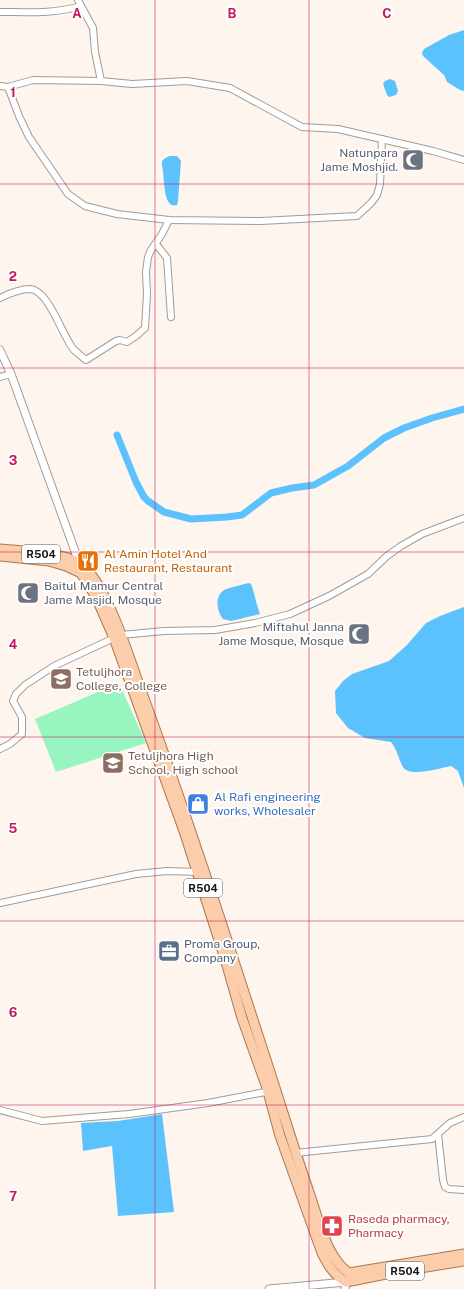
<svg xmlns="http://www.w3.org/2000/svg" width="464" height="1289" viewBox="0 0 464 1289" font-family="'Public Sans',sans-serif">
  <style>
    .green { fill: #98f5bf }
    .water { fill: #5cc2fd }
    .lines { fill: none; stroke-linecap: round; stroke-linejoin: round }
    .canal { stroke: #5cc2fd; stroke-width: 7 }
    .minor-casing { stroke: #a49b92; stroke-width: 8 }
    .tertiary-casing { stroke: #a49b92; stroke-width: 9 }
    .primary-casing { stroke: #aa7850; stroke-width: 11 }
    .minor { stroke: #fff; stroke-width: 6 }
    .tertiary { stroke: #fff; stroke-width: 7 }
    .primary { stroke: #fbcdaa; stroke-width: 9 }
    .grid { fill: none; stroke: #c2185b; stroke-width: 1; stroke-opacity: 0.55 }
    .labels { text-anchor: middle; stroke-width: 4; stroke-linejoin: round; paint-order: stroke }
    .shield { fill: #fff; stroke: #5f5d5a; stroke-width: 1 }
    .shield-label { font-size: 11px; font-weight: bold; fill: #1a1714 }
    .worship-label { font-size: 12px; fill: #5b616d; stroke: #fff; text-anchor: end }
    .food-label { font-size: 12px; fill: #c56008; stroke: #fff; text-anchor: start }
    .education-label { font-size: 12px; fill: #785e54; stroke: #fff; text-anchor: start }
    .shop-label { font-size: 12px; fill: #366cbe; stroke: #fff; text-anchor: start }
    .service-label { font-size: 12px; fill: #4e5e75; stroke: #fff; text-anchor: start }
    .health-label { font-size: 12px; fill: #be3a42; stroke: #fff; text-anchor: start }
    .grid-label { font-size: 13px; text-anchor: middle; font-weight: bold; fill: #c2185b; stroke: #fff; stroke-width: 4; stroke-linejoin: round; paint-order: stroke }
  </style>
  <rect width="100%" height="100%" fill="#fef5ee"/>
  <path class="green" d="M 119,683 L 146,743 L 56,772 L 35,719 Z"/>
  <g class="water">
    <path d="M 464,30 L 464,91 L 460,90 L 447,82 L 444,75 L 423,56 L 422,53 L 424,49 L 449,35 Z"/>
    <path d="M 390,79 L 395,81 L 398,91 L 396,95 L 389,97 L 387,95 L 383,84 L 385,81 Z"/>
    <path d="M 170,156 L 177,156 L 181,161 L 178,201 L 177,205 C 162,210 165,175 162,166 C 161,159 165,158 170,156 Z"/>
    <path d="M 249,583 L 251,584 C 255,594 256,604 260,614 L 231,621 L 223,619 C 217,611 214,597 224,590 C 228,588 244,584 249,583 Z"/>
    <path d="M 464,607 L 464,788 L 458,771 L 451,766 C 440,768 410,778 403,767 C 398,758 398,751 391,742 L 365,738 L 348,728 L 336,713 L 335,691 L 343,681 L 352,674 L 389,661 L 407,645 L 426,623 L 440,616 Z"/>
    <path d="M 162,1114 L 174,1212 L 118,1216 L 112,1146 L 83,1151 L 81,1123 L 118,1121 Z"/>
  </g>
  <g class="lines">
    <path class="canal" d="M 117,435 L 136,482 L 144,497 L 148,501 L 164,512 L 191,519 L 227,517 L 242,515 L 271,493 L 292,488 L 314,485 L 348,466 L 384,438 L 404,428 L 432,418 L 464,409"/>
    <g class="minor-casing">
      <g id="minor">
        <path d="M 78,0 L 93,28 L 95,52 L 101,81"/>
        <path d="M 0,12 C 27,12 54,14 81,6"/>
        <path d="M 0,86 L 8,87 L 33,80 L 101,81 L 132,84 L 187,81 L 230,88 L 302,127 L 338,129 L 433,151 L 464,160"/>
        <path d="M 8,87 L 19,116 L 29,137 L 68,194 L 85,206 L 117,214 L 169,220 L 261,221 L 357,216 L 371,203 L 377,195 L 380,184 L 382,139"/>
        <path d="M 156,244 L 167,258 L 171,317"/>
        <path d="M 0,298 C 8,294 20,289 30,289 C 49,290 62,336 74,350 C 78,353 82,357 86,360 L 116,341 L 120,340 L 127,342 L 136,336 L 145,328 L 147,294 L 146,272 L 148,257 L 151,250 L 162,234 L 169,220"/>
        <path d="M 0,377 L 11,374"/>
        <path d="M 0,749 L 10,744 L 22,734 L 22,717 L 13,701 L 16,694 L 25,685 L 54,666 L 114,638 L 121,635 L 164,631 L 215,630 L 255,623 L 290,614 L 329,596 L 368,574 L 387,556 L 401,546 L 422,534 L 464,518"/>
        <path d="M 0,903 L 136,874 L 167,871 L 199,872"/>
        <path d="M 0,1110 L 42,1121 L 129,1114 L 208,1103 L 270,1091"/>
        <path d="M 438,1134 L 443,1180 L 445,1187 L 449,1189 L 464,1190"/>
        <path d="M 295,1153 L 432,1139 L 450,1123 L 464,1117"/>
      </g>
    </g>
    <g class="tertiary-casing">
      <g id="tertiary">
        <path d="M 0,350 L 11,374 L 80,565"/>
        <path d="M 269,1289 L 346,1282 L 345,1289"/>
      </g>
    </g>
    <g class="primary-casing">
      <g id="primary">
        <path d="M 0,549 C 21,551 62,552 79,563 C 104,578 127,651 137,679 C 184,807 226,936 268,1066 C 282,1109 295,1152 310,1195 C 316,1213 325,1247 337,1261 C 340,1266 345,1270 349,1273"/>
        <path d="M 0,556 L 49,561 L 66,566 L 81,573 L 96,597 L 114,638 L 184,831 L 226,962 L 242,1018 L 267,1088 L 280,1136 L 322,1253 C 328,1265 334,1275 346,1282 L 401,1271 L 464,1261"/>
        <path d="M 349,1273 L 464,1254"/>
      </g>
    </g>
    <use href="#minor" class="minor"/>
    <use href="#tertiary" class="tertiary"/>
    <use href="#primary" class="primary"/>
  </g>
  <path class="grid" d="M 155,0 L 155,1289M 309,0 L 309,1289M 0,184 L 464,184M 0,368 L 464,368M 0,552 L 464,552M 0,737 L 464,737M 0,921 L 464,921M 0,1105 L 464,1105"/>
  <defs>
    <g id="mosque-square" transform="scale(1.15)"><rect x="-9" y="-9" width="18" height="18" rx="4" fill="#6b7280" stroke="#fff"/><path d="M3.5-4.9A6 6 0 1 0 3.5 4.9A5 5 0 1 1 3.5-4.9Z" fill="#fff"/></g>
    <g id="restaurant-square" transform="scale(1.15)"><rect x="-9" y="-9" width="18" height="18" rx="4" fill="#e8710a" stroke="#fff"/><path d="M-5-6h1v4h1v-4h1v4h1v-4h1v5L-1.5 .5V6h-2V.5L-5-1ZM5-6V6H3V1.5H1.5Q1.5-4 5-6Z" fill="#fff"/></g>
    <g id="university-square" transform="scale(1.15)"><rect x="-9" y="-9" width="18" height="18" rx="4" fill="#8d6e63" stroke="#fff"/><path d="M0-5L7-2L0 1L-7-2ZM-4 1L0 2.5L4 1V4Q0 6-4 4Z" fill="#fff"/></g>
    <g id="school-square" transform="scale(1.15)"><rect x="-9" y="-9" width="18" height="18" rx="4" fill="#8d6e63" stroke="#fff"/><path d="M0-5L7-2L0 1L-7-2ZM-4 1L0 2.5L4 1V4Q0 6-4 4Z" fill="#fff"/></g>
    <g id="shop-square" transform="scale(1.15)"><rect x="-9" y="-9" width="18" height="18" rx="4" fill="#3f7fe0" stroke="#fff"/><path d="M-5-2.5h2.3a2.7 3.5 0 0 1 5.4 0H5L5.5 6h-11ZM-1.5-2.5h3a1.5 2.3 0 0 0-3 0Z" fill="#fff"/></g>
    <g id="office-square" transform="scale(1.15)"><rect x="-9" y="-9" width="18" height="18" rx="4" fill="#5c6f8a" stroke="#fff"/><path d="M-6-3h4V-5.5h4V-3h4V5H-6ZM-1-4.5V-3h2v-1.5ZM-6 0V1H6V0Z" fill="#fff"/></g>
    <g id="pharmacy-square" transform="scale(1.15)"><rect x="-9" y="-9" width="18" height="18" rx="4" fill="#e0444e" stroke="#fff"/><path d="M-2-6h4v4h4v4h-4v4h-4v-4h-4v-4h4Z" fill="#fff"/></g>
  </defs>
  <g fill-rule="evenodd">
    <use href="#mosque-square" x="413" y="160"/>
    <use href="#restaurant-square" x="88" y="561"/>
    <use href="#mosque-square" x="28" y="593"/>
    <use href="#mosque-square" x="359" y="634"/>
    <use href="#university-square" x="61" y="679"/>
    <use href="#school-square" x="113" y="763"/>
    <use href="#shop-square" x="198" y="804"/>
    <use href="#office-square" x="169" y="951"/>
    <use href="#pharmacy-square" x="332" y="1226"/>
  </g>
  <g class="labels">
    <g class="shield">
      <rect x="22" y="545" width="38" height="18" rx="3"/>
      <rect x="184" y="879" width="38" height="18" rx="3"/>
      <rect x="386" y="1262" width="38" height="18" rx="3"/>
    </g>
    <g class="shield-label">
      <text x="41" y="558">R504</text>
      <text x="203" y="892">R504</text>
      <text x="405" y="1275">R504</text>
    </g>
    <g class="worship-label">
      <text x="398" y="157">Natunpara<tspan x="398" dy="14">Jame Moshjid.</tspan></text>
      <text x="44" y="590" text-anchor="start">Baitul Mamur Central<tspan x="44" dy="14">Jame Masjid, Mosque</tspan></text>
      <text x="344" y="631">Miftahul Janna<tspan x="344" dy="14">Jame Mosque, Mosque</tspan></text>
    </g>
    <g class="food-label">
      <text x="104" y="558">Al Amin Hotel And<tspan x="104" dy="14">Restaurant, Restaurant</tspan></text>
    </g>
    <g class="education-label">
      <text x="76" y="676">Tetuljhora<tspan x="76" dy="14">College, College</tspan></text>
      <text x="128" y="760">Tetuljhora High<tspan x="128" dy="14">School, High school</tspan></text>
    </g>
    <g class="shop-label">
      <text x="214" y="801">Al Rafi engineering<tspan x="214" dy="14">works, Wholesaler</tspan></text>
    </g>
    <g class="service-label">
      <text x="184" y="948">Proma Group,<tspan x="184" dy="14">Company</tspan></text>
    </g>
    <g class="health-label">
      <text x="348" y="1223">Raseda pharmacy,<tspan x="348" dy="14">Pharmacy</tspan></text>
    </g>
  </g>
  <g class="grid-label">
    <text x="77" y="18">A</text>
    <text x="232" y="18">B</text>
    <text x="387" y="18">C</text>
    <text x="13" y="97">1</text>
    <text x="13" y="281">2</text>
    <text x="13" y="465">3</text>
    <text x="13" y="649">4</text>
    <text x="13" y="833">5</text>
    <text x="13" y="1017">6</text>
    <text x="13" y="1201">7</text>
  </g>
</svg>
